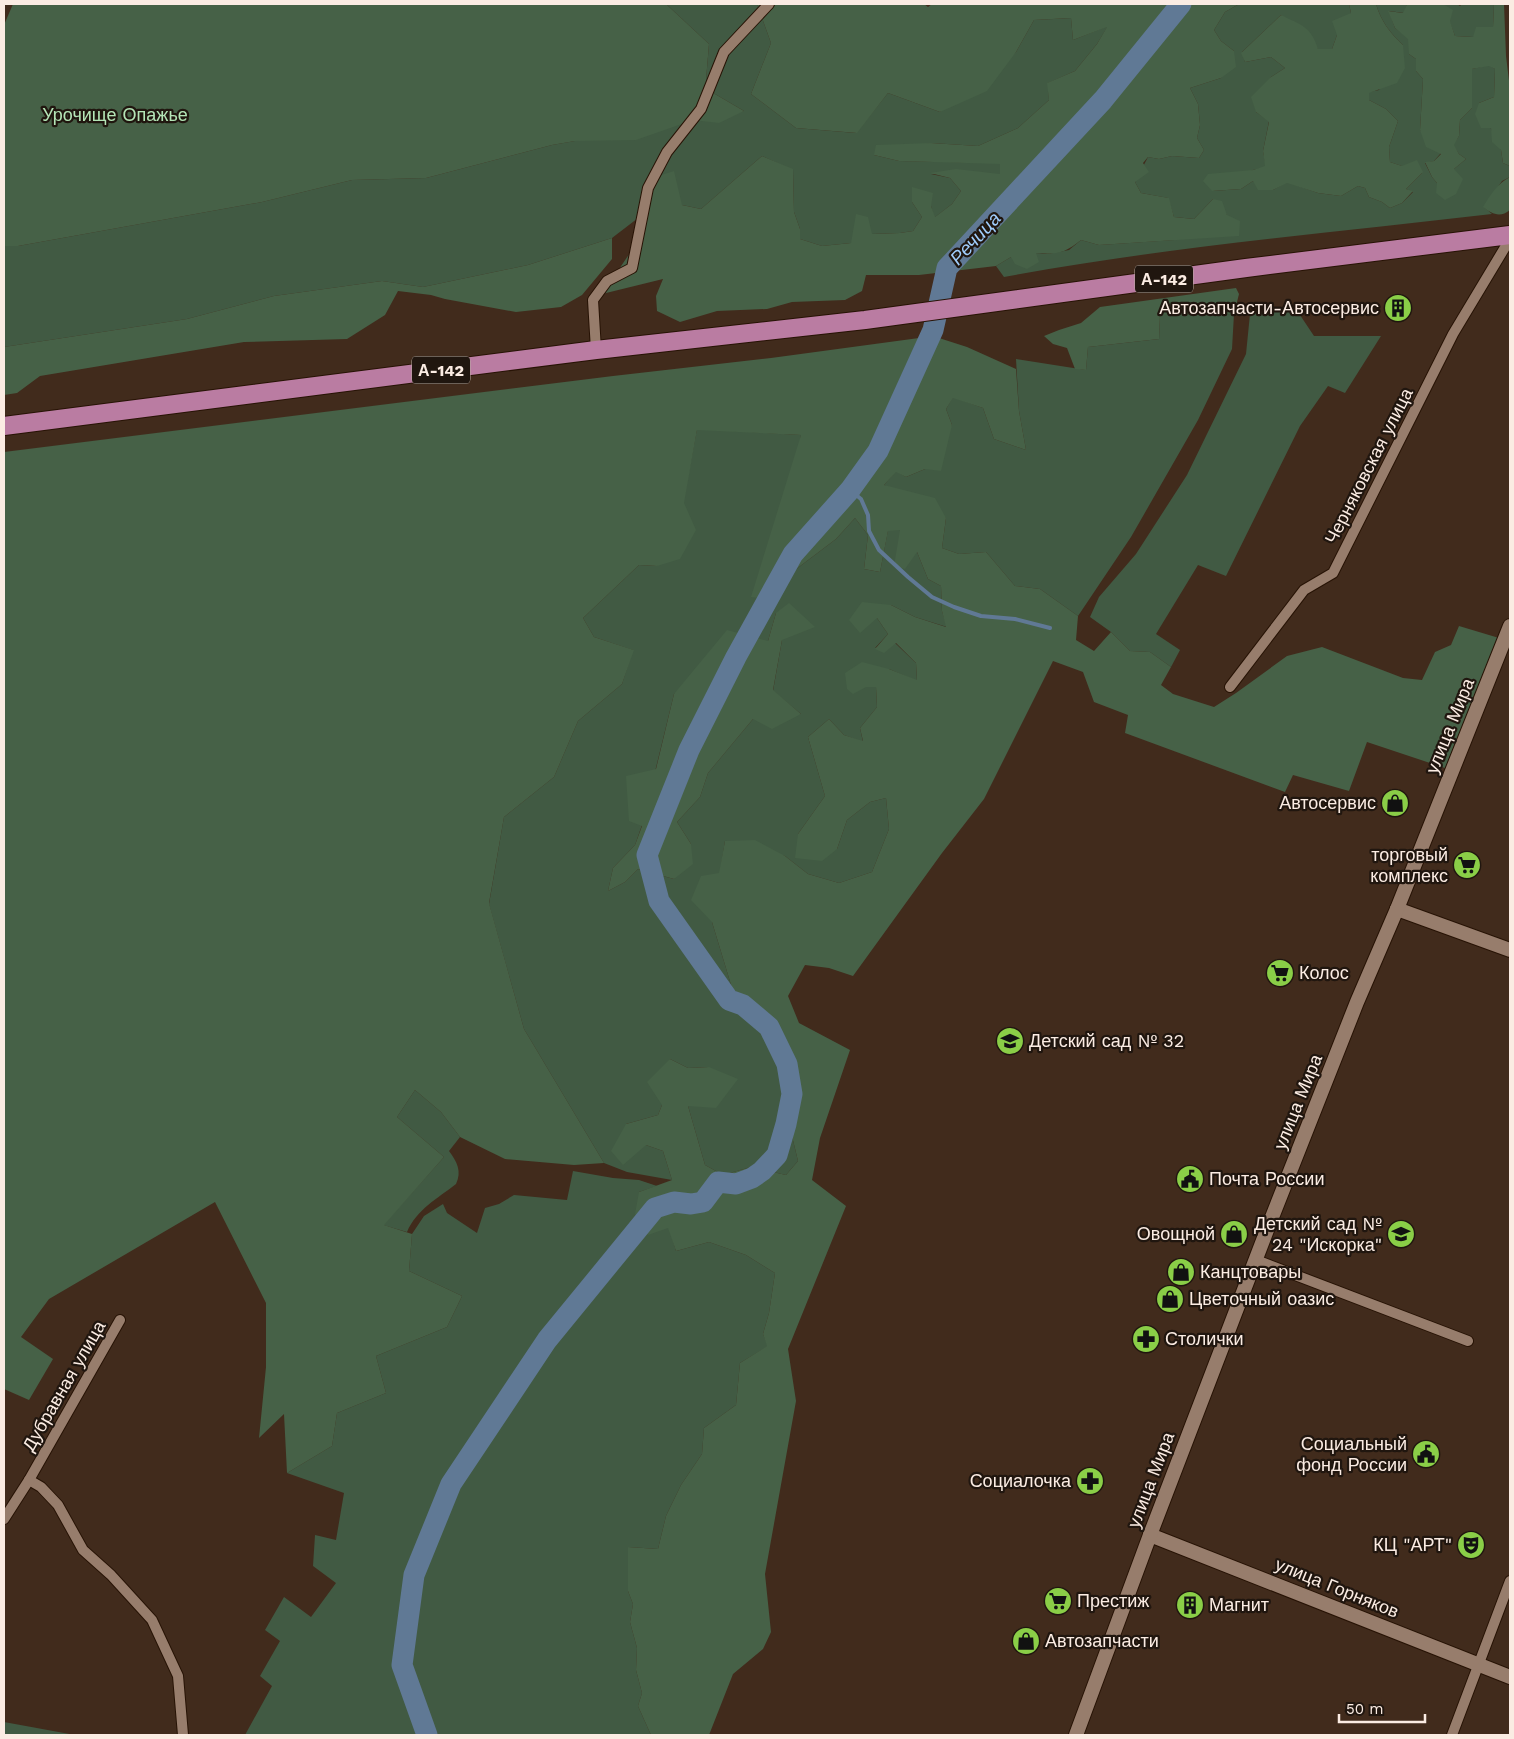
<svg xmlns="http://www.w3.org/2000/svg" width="1514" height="1739" viewBox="0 0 1514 1739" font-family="'Work Sans',sans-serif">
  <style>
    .green { fill: #415a43; fill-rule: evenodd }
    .forest { fill: #466147 }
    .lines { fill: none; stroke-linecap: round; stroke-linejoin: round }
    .stream { stroke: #607995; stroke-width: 4 }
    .river { stroke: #607995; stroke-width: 21 }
    .street-casing { stroke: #271305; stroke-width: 12 }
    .secondary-casing { stroke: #271305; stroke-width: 16 }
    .highway-casing { stroke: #271305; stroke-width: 20 }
    .street { stroke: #977d6c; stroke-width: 10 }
    .secondary { stroke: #977d6c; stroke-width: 14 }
    .highway { stroke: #ba7ca2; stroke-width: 18 }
    .labels { text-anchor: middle; stroke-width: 4.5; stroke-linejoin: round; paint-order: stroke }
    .shield { fill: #20160f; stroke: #b9aca3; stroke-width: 1 }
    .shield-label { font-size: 16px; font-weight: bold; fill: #fbece3 }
    .park-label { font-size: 18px; fill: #b4e5b6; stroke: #20160f }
    .poi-label { font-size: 18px; fill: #fbece3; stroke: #20160f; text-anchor: start }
    .street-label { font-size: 18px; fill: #fbece3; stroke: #20160f }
    .water-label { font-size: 19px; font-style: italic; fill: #a0cdfc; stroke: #20160f }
  </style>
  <rect width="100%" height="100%" fill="#412b1c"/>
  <g class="green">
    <path d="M 666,4 L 757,4 L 771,43 L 751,94 L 796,128 L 856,133 L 888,93 L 940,112 L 1016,52 L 1034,20 L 1071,18 L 1073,40 L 1108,26 L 1097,44 L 1075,71 L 1048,83 L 1049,100 L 1018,128 L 978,146 L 931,143 L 874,155 L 899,161 L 1000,163 L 1000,174 L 931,174 L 950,178 L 961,191 L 952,204 L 934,218 L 931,206 L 912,202 L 922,217 L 913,231 L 900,233 L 872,234 L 851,243 L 822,246 L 800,239 L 800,229 L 794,212 L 793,170 L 762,156 L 701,209 L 682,205 L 642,215 L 612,238 L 528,265 L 423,287 L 382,281 L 274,296 L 187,319 L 4,347 L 4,245 L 18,246 L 262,202 L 352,180 L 426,178 L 552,145 L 744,111 L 715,94 L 706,80 L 709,44 Z"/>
    <path d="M 1239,4 L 1349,4 L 1351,13 L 1337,35 L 1332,49 L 1318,49 L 1281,15 L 1242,52 L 1245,62 L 1271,57 L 1285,68 L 1271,77 L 1256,112 L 1269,121 L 1263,151 L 1266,167 L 1253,170 L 1212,191 L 1241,189 L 1253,181 L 1273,190 L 1287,182 L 1318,193 L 1341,196 L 1358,186 L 1365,188 L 1369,197 L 1382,202 L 1390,208 L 1402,203 L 1413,192 L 1406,189 L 1422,173 L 1390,162 L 1389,147 L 1398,121 L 1386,109 L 1369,100 L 1369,92 L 1379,90 L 1403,45 C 1390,33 1381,21 1376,4 L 1407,4 L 1404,13 L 1389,11 L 1395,28 L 1409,38 L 1409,54 L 1416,59 L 1416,71 L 1423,79 L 1420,130 L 1441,153 L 1434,161 L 1425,163 L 1432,177 L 1437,183 L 1466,159 L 1459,154 L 1453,145 L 1459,136 L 1460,120 L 1472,108 L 1472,69 L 1489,65 L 1495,69 L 1494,97 L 1479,103 L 1501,150 L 1503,163 L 1510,166 L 1510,177 L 1502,181 L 1484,207 L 1492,214 C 1329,233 1165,247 1004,277 L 996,266 L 1011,257 L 1036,253 L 1048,254 L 1069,250 L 1081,240 L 1099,245 L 1174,240 L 1227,215 L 1213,199 L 1194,219 L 1174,217 L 1168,198 L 1141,193 L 1135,182 L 1148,157 L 1159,159 L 1172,156 L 1199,158 L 1204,150 L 1197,138 L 1200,125 L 1198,104 L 1190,88 L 1221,78 L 1234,51 L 1221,41 L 1214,30 L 1225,12 Z"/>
    <path d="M 1443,4 L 1457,4 L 1460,6 L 1462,4 L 1494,4 L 1493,27 L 1473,37 L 1455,36 Z"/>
    <path d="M 1280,308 L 1300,315 L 1314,336 L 1381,336 L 1345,393 L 1328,386 L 1300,426 L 1226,576 L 1198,565 L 1156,634 L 1180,650 L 1171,667 L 1150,652 L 1130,651 L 1111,632 L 1090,617 L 1099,597 L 1136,554 L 1187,475 L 1246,354 L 1250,314 Z"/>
    <path d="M 1234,314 L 1232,349 L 1198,420 L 1131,537 L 1078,616 L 1040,589 L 1015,586 L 986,552 L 959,554 L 942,548 L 946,518 L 884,485 L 896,471 L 906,477 L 925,469 L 952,425 L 946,409 L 953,397 L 983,408 L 994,439 L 1026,450 L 1019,411 L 1016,359 L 1086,370 L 1088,347 L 1159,339 L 1160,315 Z"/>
    <path d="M 697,429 L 801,435 L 775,600 L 791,573 L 836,539 L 855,518 L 868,535 L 864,569 L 880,572 L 888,530 L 901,530 L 917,552 L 928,579 L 941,586 L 942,611 L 947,627 L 915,617 L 891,605 L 877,618 L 888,634 L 875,648 L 895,643 L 916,663 L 917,681 L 889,669 L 866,687 L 876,687 L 877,707 L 860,728 L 863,742 L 844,735 L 829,719 L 808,737 L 825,796 L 798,834 L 837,849 L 847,820 L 870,802 L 886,798 L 889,829 L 872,872 L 839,883 L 808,874 L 785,856 L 725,841 L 712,922 L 732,988 L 756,1011 L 766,1035 L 787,1073 L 793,1100 L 792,1136 L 798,1161 L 786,1175 L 751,1167 L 723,1175 L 705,1165 L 688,1106 L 709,1067 L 688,1068 L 670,1059 L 662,1105 L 658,1115 L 626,1124 L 646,1145 L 663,1151 L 672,1180 L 627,1172 L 604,1163 L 524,1029 L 489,904 L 504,817 L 554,777 L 578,721 L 622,684 L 633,650 L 594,637 L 583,618 L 639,565 L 657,566 L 683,503 ZM 776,613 L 782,640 L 773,691 L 801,714 L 753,719 L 708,773 L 700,797 L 677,822 L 691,844 L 674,879 L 638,869 L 625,882 L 608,891 L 613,868 L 635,845 L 642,825 L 674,694 L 768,641 Z"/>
    <path d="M 415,1090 L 441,1112 L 460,1137 L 449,1151 C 457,1162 462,1171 456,1184 C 437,1199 417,1209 407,1232 L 383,1225 L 444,1157 L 397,1117 Z"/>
    <path d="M 573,1171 L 613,1178 L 639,1180 L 657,1186 L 639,1192 L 669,1227 L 676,1251 L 709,1242 L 746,1255 L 775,1273 L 769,1313 L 763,1334 L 768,1346 L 740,1363 L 736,1405 L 704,1428 L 702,1454 L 681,1485 L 666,1516 L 658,1549 L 628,1547 L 628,1591 L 633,1604 L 630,1622 L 637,1648 L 636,1670 L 642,1693 L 638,1706 L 651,1735 L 245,1735 L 272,1686 L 260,1676 L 280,1641 L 265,1630 L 284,1597 L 311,1617 L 336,1583 L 313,1566 L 315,1535 L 336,1540 L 344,1493 L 287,1473 L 332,1446 L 337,1413 L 386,1393 L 376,1356 L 447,1327 L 462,1296 L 409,1271 L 412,1234 L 424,1216 L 443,1204 L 447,1213 L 477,1233 L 485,1208 L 499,1204 L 514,1195 L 567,1200 Z"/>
    <path d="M 4,1722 L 75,1735 L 4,1735 Z"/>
  </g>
  <g class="forest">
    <path d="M 13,4 L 666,4 L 709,44 L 706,80 L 715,94 L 744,111 L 719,123 L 693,120 L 636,140 L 575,141 L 552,145 L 426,178 L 352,180 L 262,202 L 18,246 L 4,246 L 4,25 Z"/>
    <path d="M 757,4 L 924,4 L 928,7 L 932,4 L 1239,4 L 1225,12 L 1214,30 L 1221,41 L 1234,51 L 1236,67 L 1221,78 L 1190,88 L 1198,104 L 1200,125 L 1197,138 L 1204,150 L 1199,158 L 1172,156 L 1159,159 L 1148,157 L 1143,163 L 1149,172 L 1135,182 L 1141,193 L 1169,198 L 1174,217 L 1194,219 L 1213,199 L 1222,201 L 1227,215 L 1240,221 L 1239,236 L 1099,245 L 1081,240 C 1065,253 1057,255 1036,253 L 1039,262 L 1027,269 L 1015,264 L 1011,257 L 996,266 L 919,275 L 866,275 L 862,291 L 845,300 L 792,302 L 767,309 L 717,311 L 680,322 L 657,311 L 656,296 L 663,279 L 602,294 L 632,250 L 655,177 L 674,171 L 682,205 L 701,209 L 762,156 L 793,169 L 794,212 L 800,229 L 800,239 L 822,246 L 851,243 L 856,214 L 868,217 L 872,234 L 900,233 L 913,231 L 922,217 L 912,202 L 912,187 L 933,193 L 931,206 L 935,217 L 952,204 L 961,191 L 950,178 L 930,173 L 956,169 L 1000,174 L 1000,164 L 899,161 L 874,155 L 876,145 L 931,143 L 978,146 L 1018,128 L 1049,100 L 1047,83 L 1075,71 L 1097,44 L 1107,27 L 1073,40 L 1071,18 L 1034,20 L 1016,52 L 987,91 L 940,112 L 888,93 L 857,133 L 796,128 L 751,94 L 771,43 Z"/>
    <path d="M 1349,4 L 1376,4 C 1381,21 1390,33 1403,45 L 1405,68 L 1397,83 L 1369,93 L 1369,100 L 1386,109 L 1398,121 L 1389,147 L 1390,162 L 1402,166 L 1417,160 L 1423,172 L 1406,189 L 1413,191 L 1402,203 L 1390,208 L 1382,202 L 1369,197 L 1365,188 L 1358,186 L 1341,196 L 1318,193 L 1287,183 L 1273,190 L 1258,190 L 1253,181 L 1241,189 L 1212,191 L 1203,181 L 1208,174 L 1253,170 L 1265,166 L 1263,151 L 1269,122 L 1256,112 L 1251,97 L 1271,77 L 1285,68 L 1271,57 L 1245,62 L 1241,53 L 1281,15 C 1301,25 1311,26 1318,49 L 1332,49 L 1337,35 L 1332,21 L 1351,13 Z"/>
    <path d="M 1407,4 L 1443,4 L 1453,10 L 1450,21 L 1455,36 L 1473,37 L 1476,27 L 1493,27 L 1494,4 L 1504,4 L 1506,56 L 1510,89 L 1510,166 L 1503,163 L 1501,150 L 1492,142 L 1491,128 L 1481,128 L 1475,114 L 1479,103 L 1494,97 L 1495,69 L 1489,66 L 1472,69 L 1472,108 L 1460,120 L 1459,136 L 1454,145 L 1459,154 L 1466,159 L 1454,169 L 1463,179 L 1456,194 L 1445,200 L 1436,193 L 1437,183 L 1432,177 L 1425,162 L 1434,161 L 1441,154 L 1426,147 L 1420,130 L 1423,79 L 1416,71 L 1416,59 L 1409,54 L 1408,39 L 1395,28 L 1388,11 L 1403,13 Z"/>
    <path d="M 1510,177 L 1510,210 C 1500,218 1492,214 1483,207 C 1491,194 1497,184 1510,177 Z"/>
    <path d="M 612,238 L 612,259 L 582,295 L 561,307 L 516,312 L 445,299 L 431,295 L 398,291 L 385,315 L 347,339 L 244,342 L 40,376 L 17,393 L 4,395 L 4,347 L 187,319 L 274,296 L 382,281 L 423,287 L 528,265 Z"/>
    <path d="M 1236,288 L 1239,294 L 1234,314 L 1160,315 L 1159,339 L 1088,347 L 1086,370 L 1075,369 L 1067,348 L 1053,344 L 1044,336 L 1059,330 L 1081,323 L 1100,307 Z"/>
    <path d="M 919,338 L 919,373 L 930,359 L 939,338 L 967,347 L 1016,369 L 1019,411 L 1026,450 L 994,439 L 983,408 L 953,398 L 946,409 L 952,425 L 941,471 L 925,469 L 906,477 L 896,472 L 884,485 L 935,498 L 946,518 L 942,548 L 959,554 L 986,552 L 1015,586 L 1040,589 L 1078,616 L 1076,640 L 1094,651 L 1111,632 L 1130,651 L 1150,652 L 1171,667 L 1161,685 L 1173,694 L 1214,707 L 1236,693 L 1287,656 L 1322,647 L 1403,678 L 1422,680 L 1435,652 L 1451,645 L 1459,626 L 1499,638 L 1445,768 L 1367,742 L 1349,791 L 1293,775 L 1285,792 L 1125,733 L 1128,715 L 1094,702 L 1083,672 L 1053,661 L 984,799 L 942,853 L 853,976 L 829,968 L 805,965 L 788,996 L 799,1023 L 850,1050 L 820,1138 L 812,1180 L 846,1206 L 788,1349 L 796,1401 L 765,1574 L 771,1632 L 763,1649 L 733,1674 L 709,1735 L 651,1735 L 638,1706 L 642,1693 L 636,1670 L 637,1648 L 630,1622 L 633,1604 L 628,1591 L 628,1547 L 658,1549 L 666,1516 L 681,1485 L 702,1454 L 704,1428 L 736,1405 L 740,1363 L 767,1346 L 763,1334 L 769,1313 L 775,1273 L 746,1255 L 709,1242 L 676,1251 L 668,1228 L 648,1235 L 635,1214 L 639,1192 L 672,1180 L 663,1151 L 646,1145 L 623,1165 L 611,1151 L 626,1124 L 658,1115 L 662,1105 L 647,1082 L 670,1059 L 688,1068 L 709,1067 L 738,1079 L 716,1108 L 688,1106 L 705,1165 L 723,1175 L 751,1167 L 786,1175 L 798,1161 L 792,1136 L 793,1100 L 787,1073 L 766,1035 L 756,1011 L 732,988 L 712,922 L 691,900 L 701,876 L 719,873 L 725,841 L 755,840 L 785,856 L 808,874 L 839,883 L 872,872 L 889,829 L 886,798 L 870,802 L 847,820 L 837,849 L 822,861 L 795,858 L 798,834 L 825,796 L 808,737 L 829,719 L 844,735 L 863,741 L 860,728 L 877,707 L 876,687 L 866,687 L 853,694 L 847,689 L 845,673 L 862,662 L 889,669 L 917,680 L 916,663 L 896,643 L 884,653 L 875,649 L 888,634 L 877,618 L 860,633 L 849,620 L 862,602 L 891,605 L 915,617 L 946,627 L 942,611 L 941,586 L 928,579 L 917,552 L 905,569 L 894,566 L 900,530 L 888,531 L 880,572 L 864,569 L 868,535 L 855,518 L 836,539 L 791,573 L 775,600 L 751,597 L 801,435 L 697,430 L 684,503 L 696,530 L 680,559 L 657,566 L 639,565 L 583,618 L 594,637 L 634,650 L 622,684 L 578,721 L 554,777 L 504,817 L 489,903 L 524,1029 L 604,1163 L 574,1165 L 505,1159 L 460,1137 L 441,1112 L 415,1090 L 397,1117 L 444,1157 L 384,1225 L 412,1234 L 409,1271 L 462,1296 L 447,1327 L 376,1356 L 386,1393 L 337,1413 L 332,1446 L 287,1473 L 284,1414 L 259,1438 L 266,1367 L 266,1303 L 215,1202 L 49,1299 L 21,1337 L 53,1359 L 29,1400 L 4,1389 L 4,452 L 613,376 L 771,358 Z"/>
    <path d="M 789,603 L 815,627 L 782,640 L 773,690 L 801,714 L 772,729 L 753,719 L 708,773 L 700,797 L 677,822 L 691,844 L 693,864 L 674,879 L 638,869 L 625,882 L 608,891 L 613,868 L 635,845 L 642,826 L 629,821 L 626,776 L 656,769 L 674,694 L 727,630 L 768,641 L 776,613 Z"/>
  </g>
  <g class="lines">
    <path class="stream" d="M 850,490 L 861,499 L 868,515 L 869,531 L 879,550 L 908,577 L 932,597 L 954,607 L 981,616 L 1015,619 L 1050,628"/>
    <path class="river" d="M 427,1735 L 402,1665 L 414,1575 L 451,1484 L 547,1340 L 655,1208 L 674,1202 L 691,1204 L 703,1202 L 718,1182 L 736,1184 L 752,1178 L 762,1171 L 777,1155 L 786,1124 L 792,1094 L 787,1064 L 769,1027 L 743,1005 L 729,1000 L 659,901 L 647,855 L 689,750 L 736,657 L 793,554 L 850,490 L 878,451 L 933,330 L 947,268 L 1103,100 L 1181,4"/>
    <g class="street-casing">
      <g id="street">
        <path d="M 596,350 L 593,300 L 607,281 L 632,268 L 648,188 L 667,152 L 701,109 L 724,52 L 769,4"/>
        <path d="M 1230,687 L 1304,590 L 1333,573 L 1453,334 L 1510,239"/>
        <path d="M 1256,1260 L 1468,1341"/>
        <path d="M 29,1480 L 41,1487 L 58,1505 L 83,1550 L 111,1575 L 152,1620 L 178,1676 L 183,1735"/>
        <path d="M 4,1519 L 29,1480 L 120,1320"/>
        <path d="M 1452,1735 L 1510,1581"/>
      </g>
    </g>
    <g class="secondary-casing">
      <g id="secondary">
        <path d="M 1397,909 L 1510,950"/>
        <path d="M 1150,1535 L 1510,1677"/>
        <path d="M 1076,1735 L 1150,1535 L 1267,1230 L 1357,1002 L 1397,909 L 1510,626"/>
      </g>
    </g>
    <g class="highway-casing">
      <path id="highway" d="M 4,426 L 596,350 L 865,320 L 1246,268 L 1510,235"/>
    </g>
    <use href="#street" class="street"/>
    <use href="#secondary" class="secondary"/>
    <use href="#highway" class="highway"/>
  </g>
  <defs>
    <g id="building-disc" transform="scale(1.4375)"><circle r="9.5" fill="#8ace47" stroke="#20160f"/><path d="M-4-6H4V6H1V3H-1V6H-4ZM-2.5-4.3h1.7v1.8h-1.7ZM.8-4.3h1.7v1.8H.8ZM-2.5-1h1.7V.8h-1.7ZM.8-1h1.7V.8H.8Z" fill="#111"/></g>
    <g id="shop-disc" transform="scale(1.4375)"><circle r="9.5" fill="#8ace47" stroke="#20160f"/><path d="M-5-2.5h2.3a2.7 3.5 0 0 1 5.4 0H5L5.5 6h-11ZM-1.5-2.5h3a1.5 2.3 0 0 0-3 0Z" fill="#111"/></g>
    <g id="supermarket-disc" transform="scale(1.4375)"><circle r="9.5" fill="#8ace47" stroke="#20160f"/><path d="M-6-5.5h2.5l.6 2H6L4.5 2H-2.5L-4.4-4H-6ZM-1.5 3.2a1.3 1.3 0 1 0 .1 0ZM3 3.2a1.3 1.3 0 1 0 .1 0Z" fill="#111"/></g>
    <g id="school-disc" transform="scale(1.4375)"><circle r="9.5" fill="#8ace47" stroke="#20160f"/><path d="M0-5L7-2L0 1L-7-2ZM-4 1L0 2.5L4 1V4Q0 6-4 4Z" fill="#111"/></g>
    <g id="civic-disc" transform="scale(1.4375)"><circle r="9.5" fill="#8ace47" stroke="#20160f"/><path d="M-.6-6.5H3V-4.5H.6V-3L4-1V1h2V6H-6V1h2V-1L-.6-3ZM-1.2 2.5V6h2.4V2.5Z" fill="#111"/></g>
    <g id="pharmacy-disc" transform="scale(1.4375)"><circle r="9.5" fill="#8ace47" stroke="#20160f"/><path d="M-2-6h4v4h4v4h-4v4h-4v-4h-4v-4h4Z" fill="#111"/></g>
    <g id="theatre-disc" transform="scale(1.4375)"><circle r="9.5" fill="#8ace47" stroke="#20160f"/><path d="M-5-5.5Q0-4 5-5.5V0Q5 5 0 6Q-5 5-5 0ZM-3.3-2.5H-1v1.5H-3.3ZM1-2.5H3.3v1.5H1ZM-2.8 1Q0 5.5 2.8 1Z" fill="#111"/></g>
  </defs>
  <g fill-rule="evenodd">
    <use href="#building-disc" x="1398" y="308"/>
    <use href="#shop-disc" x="1395" y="803"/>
    <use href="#supermarket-disc" x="1467" y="865"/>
    <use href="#supermarket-disc" x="1280" y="973"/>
    <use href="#school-disc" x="1010" y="1041"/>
    <use href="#civic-disc" x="1190" y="1179"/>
    <use href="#shop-disc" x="1234" y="1234"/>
    <use href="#school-disc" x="1401" y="1234"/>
    <use href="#shop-disc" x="1181" y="1272"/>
    <use href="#shop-disc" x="1170" y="1299"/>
    <use href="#pharmacy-disc" x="1146" y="1339"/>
    <use href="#civic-disc" x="1426" y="1454"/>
    <use href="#pharmacy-disc" x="1090" y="1481"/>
    <use href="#theatre-disc" x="1471" y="1545"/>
    <use href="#supermarket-disc" x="1058" y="1601"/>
    <use href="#building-disc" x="1190" y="1605"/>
    <use href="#shop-disc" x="1026" y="1641"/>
  </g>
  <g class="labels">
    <g class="shield">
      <rect x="1135" y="265.5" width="58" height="27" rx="4"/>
      <rect x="412" y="356.5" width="58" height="27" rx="4"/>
    </g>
    <g class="shield-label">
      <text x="1164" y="285">А-142</text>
      <text x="441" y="376">А-142</text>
    </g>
    <g class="park-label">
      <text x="115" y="121">Урочище Опажье</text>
    </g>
    <g class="poi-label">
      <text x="1379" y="314" text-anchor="end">Автозапчасти-Автосервис</text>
      <text x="1376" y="809" text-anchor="end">Автосервис</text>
      <text x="1448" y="861" text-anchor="end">торговый<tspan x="1448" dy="21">комплекс</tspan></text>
      <text x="1299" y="979">Колос</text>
      <text x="1029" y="1047">Детский сад № 32</text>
      <text x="1209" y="1185">Почта России</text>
      <text x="1382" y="1230" text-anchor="end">Детский сад №<tspan x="1382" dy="21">24 "Искорка"</tspan></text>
      <text x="1215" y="1240" text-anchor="end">Овощной</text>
      <text x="1200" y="1278">Канцтовары</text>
      <text x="1189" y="1305">Цветочный оазис</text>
      <text x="1165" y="1345">Столички</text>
      <text x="1407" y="1450" text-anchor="end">Социальный<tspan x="1407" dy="21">фонд России</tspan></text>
      <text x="1071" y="1487" text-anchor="end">Социалочка</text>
      <text x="1452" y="1551" text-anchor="end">КЦ "АРТ"</text>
      <text x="1077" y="1607">Престиж</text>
      <text x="1209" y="1611">Магнит</text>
      <text x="1045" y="1647">Автозапчасти</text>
    </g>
    <g class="street-label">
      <text transform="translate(1369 466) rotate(-63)" y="6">Черняковская улица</text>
      <text transform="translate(1450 726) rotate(-68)" y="6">улица Мира</text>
      <text transform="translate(1298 1102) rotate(-68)" y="6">улица Мира</text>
      <text transform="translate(64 1386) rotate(-60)" y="6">Дубравная улица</text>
      <text transform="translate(1151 1480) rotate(-69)" y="6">улица Мира</text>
      <text transform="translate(1337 1588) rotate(22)" y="6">улица Горняков</text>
    </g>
    <g class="water-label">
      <text transform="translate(975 238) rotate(-47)" y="7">Речица</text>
    </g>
  </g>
  <rect width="1514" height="1739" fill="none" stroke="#fbece3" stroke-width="10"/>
  <path d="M1339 1714v8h86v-8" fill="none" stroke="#fbece3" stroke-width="2.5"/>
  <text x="1346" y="1714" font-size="15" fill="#fbece3" stroke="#20160f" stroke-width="4" paint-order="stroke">50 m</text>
</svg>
